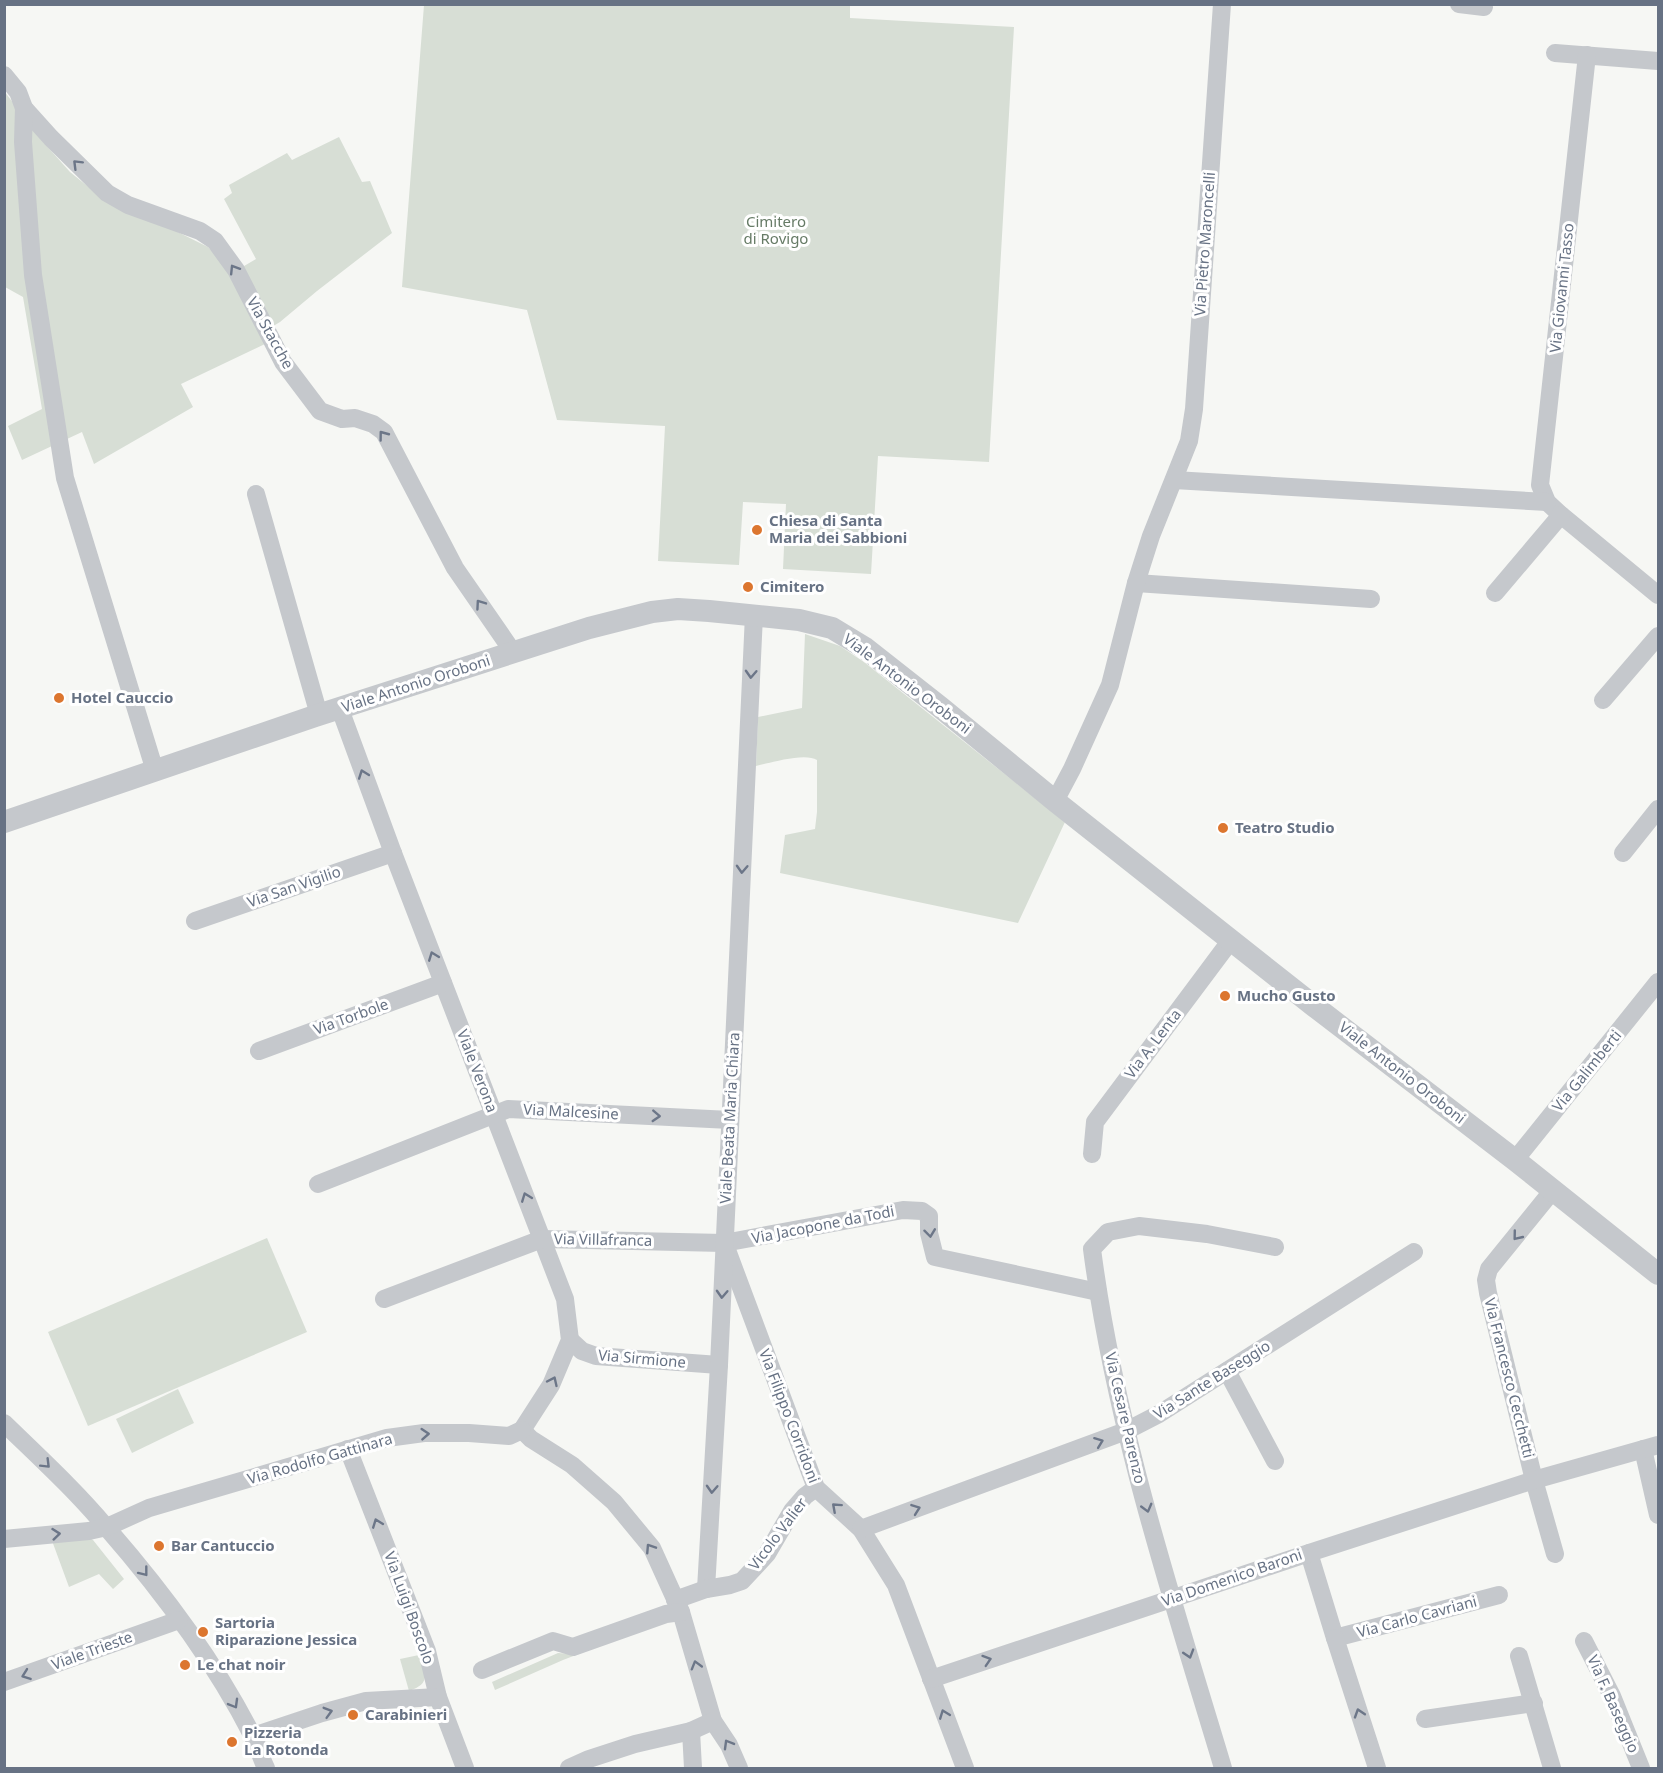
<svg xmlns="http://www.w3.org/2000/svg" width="1663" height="1773" viewBox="0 0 1663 1773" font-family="'Noto Sans',sans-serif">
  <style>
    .green { fill: #d7ded5 }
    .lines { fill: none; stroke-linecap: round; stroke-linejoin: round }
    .minor { stroke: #c5c8cc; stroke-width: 18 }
    .tertiary { stroke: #c5c8cc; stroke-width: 22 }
    .oneway { stroke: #6c7688 }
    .poi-dot { fill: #dc762f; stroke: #fff; stroke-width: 2 }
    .labels { text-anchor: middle; stroke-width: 6; stroke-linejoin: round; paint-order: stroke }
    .park-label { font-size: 15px; fill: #667b66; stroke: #fff }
    .street-label { font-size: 15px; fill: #677284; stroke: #fff }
    .poi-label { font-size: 15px; font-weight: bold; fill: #677284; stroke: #fff; text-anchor: start }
  </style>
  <rect width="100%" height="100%" fill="#f6f7f4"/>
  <g class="green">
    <path d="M 850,4 L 850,18 L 1014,27 L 989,462 L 878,456 L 871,574 L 783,569 L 786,504 L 743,502 L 739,565 L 658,561 L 665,426 L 557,420 L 527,310 L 402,287 L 424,5 Z"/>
    <path d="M 4,91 L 45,144 L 70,172 L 91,189 L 208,247 L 226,265 L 265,344 L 181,384 L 193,407 L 94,464 L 82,432 L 22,460 L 8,426 L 42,409 L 23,297 L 5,287 Z"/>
    <path d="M 339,137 L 362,182 L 370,181 L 392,233 L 317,291 L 280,322 L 270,328 L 239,269 L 256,259 L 224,199 L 232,193 L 229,185 L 287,153 L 292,160 Z"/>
    <path d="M 805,634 L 840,646 L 864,662 L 1065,822 L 1018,923 L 780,873 L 785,835 L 815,829 L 817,812 L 817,760 C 805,752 770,763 756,766 L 758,717 L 802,708 Z"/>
    <path d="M 267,1238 L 307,1332 L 88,1426 L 48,1332 Z"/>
    <path d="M 178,1389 L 194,1423 L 132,1453 L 116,1419 Z"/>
    <path d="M 85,1534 L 93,1540 L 124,1579 L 113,1589 L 99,1574 L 69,1587 L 51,1538 Z"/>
    <path d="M 662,1622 L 563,1660 L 495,1690 L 492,1682 L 558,1653 L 571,1654 Z"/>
    <path d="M 419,1655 C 425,1674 432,1683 409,1691 L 400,1659 Z"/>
  </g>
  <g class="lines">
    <g class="minor">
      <path d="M 1459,4 L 1484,7"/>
      <path d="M 1555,53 L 1658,61"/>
      <path d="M 1587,55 L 1540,485 L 1547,502 L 1561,515 L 1658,595"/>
      <path d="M 4,75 L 18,92 L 24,108 L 51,138 L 107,193 L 128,205 L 200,231 L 215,241 L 236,270 L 283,362 L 320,411 L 342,419 L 355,418 L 373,424 L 384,432 L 455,568 L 513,652"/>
      <path d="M 24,108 L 23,142 L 33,275 L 65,478 L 155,771"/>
      <path d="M 1174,480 L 1547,502"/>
      <path d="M 256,494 L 319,715"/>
      <path d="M 1136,583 L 1371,599"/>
      <path d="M 1495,593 L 1561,515"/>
      <path d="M 1603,700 L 1658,636"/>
      <path d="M 340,709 L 393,853 L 565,1299 L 570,1340 L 551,1385 L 522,1430"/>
      <path d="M 1055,801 L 1072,769 L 1110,685 L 1136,583 L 1151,536 L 1189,441 L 1194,409 L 1222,4"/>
      <path d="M 1623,853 L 1658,809"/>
      <path d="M 195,921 L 393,853"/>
      <path d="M 259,1051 L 443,983"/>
      <path d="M 1092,1154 L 1095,1122 L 1231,940"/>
      <path d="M 1515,1160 L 1658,982"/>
      <path d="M 318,1184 L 508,1109 L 730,1120"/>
      <path d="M 1553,1190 L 1489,1269 L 1486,1280 L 1488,1293 L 1534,1480 L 1555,1554"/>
      <path d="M 727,1250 L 816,1488 L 861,1529 L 896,1585 L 965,1768"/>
      <path d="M 384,1299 L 542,1239 L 724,1243 L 903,1210 L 922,1211 L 929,1216 L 929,1233 L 935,1257 L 1098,1292"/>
      <path d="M 570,1340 L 582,1351 L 596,1356 L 719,1365"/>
      <path d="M 1227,1371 L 1275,1461"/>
      <path d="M 4,1423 C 39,1457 75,1490 106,1527 C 161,1590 214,1660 252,1735 C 258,1746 261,1758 266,1768"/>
      <path d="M 522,1430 L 531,1439 L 572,1465 L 614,1502 L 652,1548 L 681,1612 L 713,1721 L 729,1745 L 739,1768"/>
      <path d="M 348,1449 L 427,1651 L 438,1697 L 465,1768"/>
      <path d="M 1643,1449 L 1658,1515"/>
      <path d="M 861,1529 L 1126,1431 L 1159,1414 L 1414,1252"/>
      <path d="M 4,1539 L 89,1531 L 107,1527 L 149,1508 L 387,1438 L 424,1433 L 469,1433 L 509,1436 L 522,1430"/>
      <path d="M 1309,1553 L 1335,1638 L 1499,1595"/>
      <path d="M 706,1589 L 719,1365 L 754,615"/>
      <path d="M 675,1600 L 706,1589 L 730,1585 L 742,1581 L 767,1554 L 792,1511 L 805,1496 L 816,1488"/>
      <path d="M 1335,1638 L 1377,1768"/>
      <path d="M 1584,1641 L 1612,1696 L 1641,1768"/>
      <path d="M 1519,1656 L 1552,1768"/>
      <path d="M 482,1670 L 553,1641 L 573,1647 L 666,1614 L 681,1612"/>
      <path d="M 931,1679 L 1309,1553 L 1534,1480 L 1658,1445"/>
      <path d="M 4,1682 L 179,1620"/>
      <path d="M 1425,1719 L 1534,1703"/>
      <path d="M 691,1731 L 693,1768"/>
      <path d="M 253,1736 L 322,1713 L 366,1701 L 438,1697"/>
      <path d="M 569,1768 L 589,1759 L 635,1744 L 691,1731 L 713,1721"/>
      <path d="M 1223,1768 C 1172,1598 1115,1426 1092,1249 L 1108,1232 L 1139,1226 L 1207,1234 L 1275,1247"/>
    </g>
    <path class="tertiary" d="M 4,822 L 315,716 L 589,628 L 652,612 L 678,609 L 709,611 L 799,620 L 832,628 L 865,648 L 940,707 L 1055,801 L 1314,1006 L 1515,1160 L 1658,1274"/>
  </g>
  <defs><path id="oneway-chevron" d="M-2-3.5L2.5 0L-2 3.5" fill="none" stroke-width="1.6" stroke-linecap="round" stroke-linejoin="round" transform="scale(1.5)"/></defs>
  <g class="oneway">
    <use href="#oneway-chevron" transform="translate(77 164) rotate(-135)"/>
    <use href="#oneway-chevron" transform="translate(234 269) rotate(-122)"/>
    <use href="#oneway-chevron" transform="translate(383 435) rotate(-127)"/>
    <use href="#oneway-chevron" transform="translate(480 604) rotate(-125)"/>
    <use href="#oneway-chevron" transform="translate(751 674) rotate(93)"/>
    <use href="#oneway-chevron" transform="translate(363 774) rotate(-110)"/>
    <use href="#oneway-chevron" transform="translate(742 869) rotate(93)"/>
    <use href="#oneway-chevron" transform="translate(433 956) rotate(-111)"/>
    <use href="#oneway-chevron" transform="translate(656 1116) rotate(3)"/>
    <use href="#oneway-chevron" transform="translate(526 1197) rotate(-111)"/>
    <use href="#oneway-chevron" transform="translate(930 1233) rotate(83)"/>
    <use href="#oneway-chevron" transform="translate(1517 1236) rotate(129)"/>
    <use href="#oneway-chevron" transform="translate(722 1294) rotate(93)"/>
    <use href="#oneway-chevron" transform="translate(553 1381) rotate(-65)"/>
    <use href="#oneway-chevron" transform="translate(425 1434) rotate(-4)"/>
    <use href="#oneway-chevron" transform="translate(1099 1442) rotate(-21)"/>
    <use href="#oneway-chevron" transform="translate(46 1464) rotate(45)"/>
    <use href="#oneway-chevron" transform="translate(712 1489) rotate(93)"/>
    <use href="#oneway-chevron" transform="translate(836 1507) rotate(-138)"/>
    <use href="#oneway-chevron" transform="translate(1147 1508) rotate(75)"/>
    <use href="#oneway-chevron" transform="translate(916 1509) rotate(-20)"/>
    <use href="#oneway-chevron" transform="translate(377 1523) rotate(-111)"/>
    <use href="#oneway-chevron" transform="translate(56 1534) rotate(-6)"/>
    <use href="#oneway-chevron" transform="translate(650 1548) rotate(-123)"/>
    <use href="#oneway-chevron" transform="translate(144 1572) rotate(52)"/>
    <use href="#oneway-chevron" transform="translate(1189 1654) rotate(73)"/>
    <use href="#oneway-chevron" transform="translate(987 1660) rotate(-18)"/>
    <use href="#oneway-chevron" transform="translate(696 1665) rotate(-106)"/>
    <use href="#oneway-chevron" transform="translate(26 1675) rotate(160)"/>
    <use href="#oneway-chevron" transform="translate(234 1704) rotate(60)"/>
    <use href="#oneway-chevron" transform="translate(328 1712) rotate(-16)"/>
    <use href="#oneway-chevron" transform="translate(1359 1713) rotate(-108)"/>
    <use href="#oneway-chevron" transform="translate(944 1714) rotate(-111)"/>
    <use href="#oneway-chevron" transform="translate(728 1744) rotate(-120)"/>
  </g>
  <g class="poi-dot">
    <circle cx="757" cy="530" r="6"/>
    <circle cx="748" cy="587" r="6"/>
    <circle cx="59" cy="698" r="6"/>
    <circle cx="1223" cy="828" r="6"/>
    <circle cx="1225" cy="996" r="6"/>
    <circle cx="159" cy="1546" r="6"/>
    <circle cx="203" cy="1632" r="6"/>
    <circle cx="185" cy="1665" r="6"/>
    <circle cx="353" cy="1715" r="6"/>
    <circle cx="232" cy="1742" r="6"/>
  </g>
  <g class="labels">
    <g class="park-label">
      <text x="776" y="227">Cimitero<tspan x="776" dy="17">di Rovigo</tspan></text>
    </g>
    <g class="street-label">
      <text transform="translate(1205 244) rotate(-86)" y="5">Via Pietro Maroncelli</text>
      <text transform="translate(1562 288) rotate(-84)" y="5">Via Giovanni Tasso</text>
      <text transform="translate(270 333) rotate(61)" y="5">Via Stacche</text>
      <text transform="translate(416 684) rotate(-18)" y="5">Viale Antonio Oroboni</text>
      <text transform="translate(907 684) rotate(37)" y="5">Viale Antonio Oroboni</text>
      <text transform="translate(294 887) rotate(-19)" y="5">Via San Vigilio</text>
      <text transform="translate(351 1017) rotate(-20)" y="5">Via Torbole</text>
      <text transform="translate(1153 1044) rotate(-53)" y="5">Via A. Lenta</text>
      <text transform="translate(477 1071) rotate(69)" y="5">Viale Verona</text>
      <text transform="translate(1587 1071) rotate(-51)" y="5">Via Galimberti</text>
      <text transform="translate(1402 1073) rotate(38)" y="5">Viale Antonio Oroboni</text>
      <text transform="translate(571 1112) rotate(3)" y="5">Via Malcesine</text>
      <text transform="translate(730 1118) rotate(-87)" y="5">Viale Beata Maria Chiara</text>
      <text transform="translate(823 1225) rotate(-11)" y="5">Via Jacopone da Todi</text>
      <text transform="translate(603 1240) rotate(1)" y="5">Via Villafranca</text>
      <text transform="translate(642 1359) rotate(5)" y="5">Via Sirmione</text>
      <text transform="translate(1509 1378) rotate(76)" y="5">Via Francesco Cecchetti</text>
      <text transform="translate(1212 1380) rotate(-32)" y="5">Via Sante Baseggio</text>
      <text transform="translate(789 1416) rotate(69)" y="5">Via Filippo Corridoni</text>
      <text transform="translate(1125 1418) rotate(77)" y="5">Via Cesare Parenzo</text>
      <text transform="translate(320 1459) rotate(-16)" y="5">Via Rodolfo Gattinara</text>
      <text transform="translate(778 1534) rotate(-53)" y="5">Vicolo Valier</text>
      <text transform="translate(1232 1578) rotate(-19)" y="5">Via Domenico Baroni</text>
      <text transform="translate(409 1608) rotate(70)" y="5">Via Luigi Boscolo</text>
      <text transform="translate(1417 1617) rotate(-15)" y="5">Via Carlo Cavriani</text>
      <text transform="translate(92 1651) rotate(-20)" y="5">Viale Trieste</text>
      <text transform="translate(1613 1704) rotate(66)" y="5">Via F. Baseggio</text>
    </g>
    <g class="poi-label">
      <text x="769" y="526">Chiesa di Santa<tspan x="769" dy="17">Maria dei Sabbioni</tspan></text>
      <text x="760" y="592">Cimitero</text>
      <text x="71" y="703">Hotel Cauccio</text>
      <text x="1235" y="833">Teatro Studio</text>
      <text x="1237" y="1001">Mucho Gusto</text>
      <text x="171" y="1551">Bar Cantuccio</text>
      <text x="215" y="1628">Sartoria<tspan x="215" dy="17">Riparazione Jessica</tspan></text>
      <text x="197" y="1670">Le chat noir</text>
      <text x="365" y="1720">Carabinieri</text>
      <text x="244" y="1738">Pizzeria<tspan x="244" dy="17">La Rotonda</tspan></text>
    </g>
  </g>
  <rect width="1663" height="1773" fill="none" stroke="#677284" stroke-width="12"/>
</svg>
